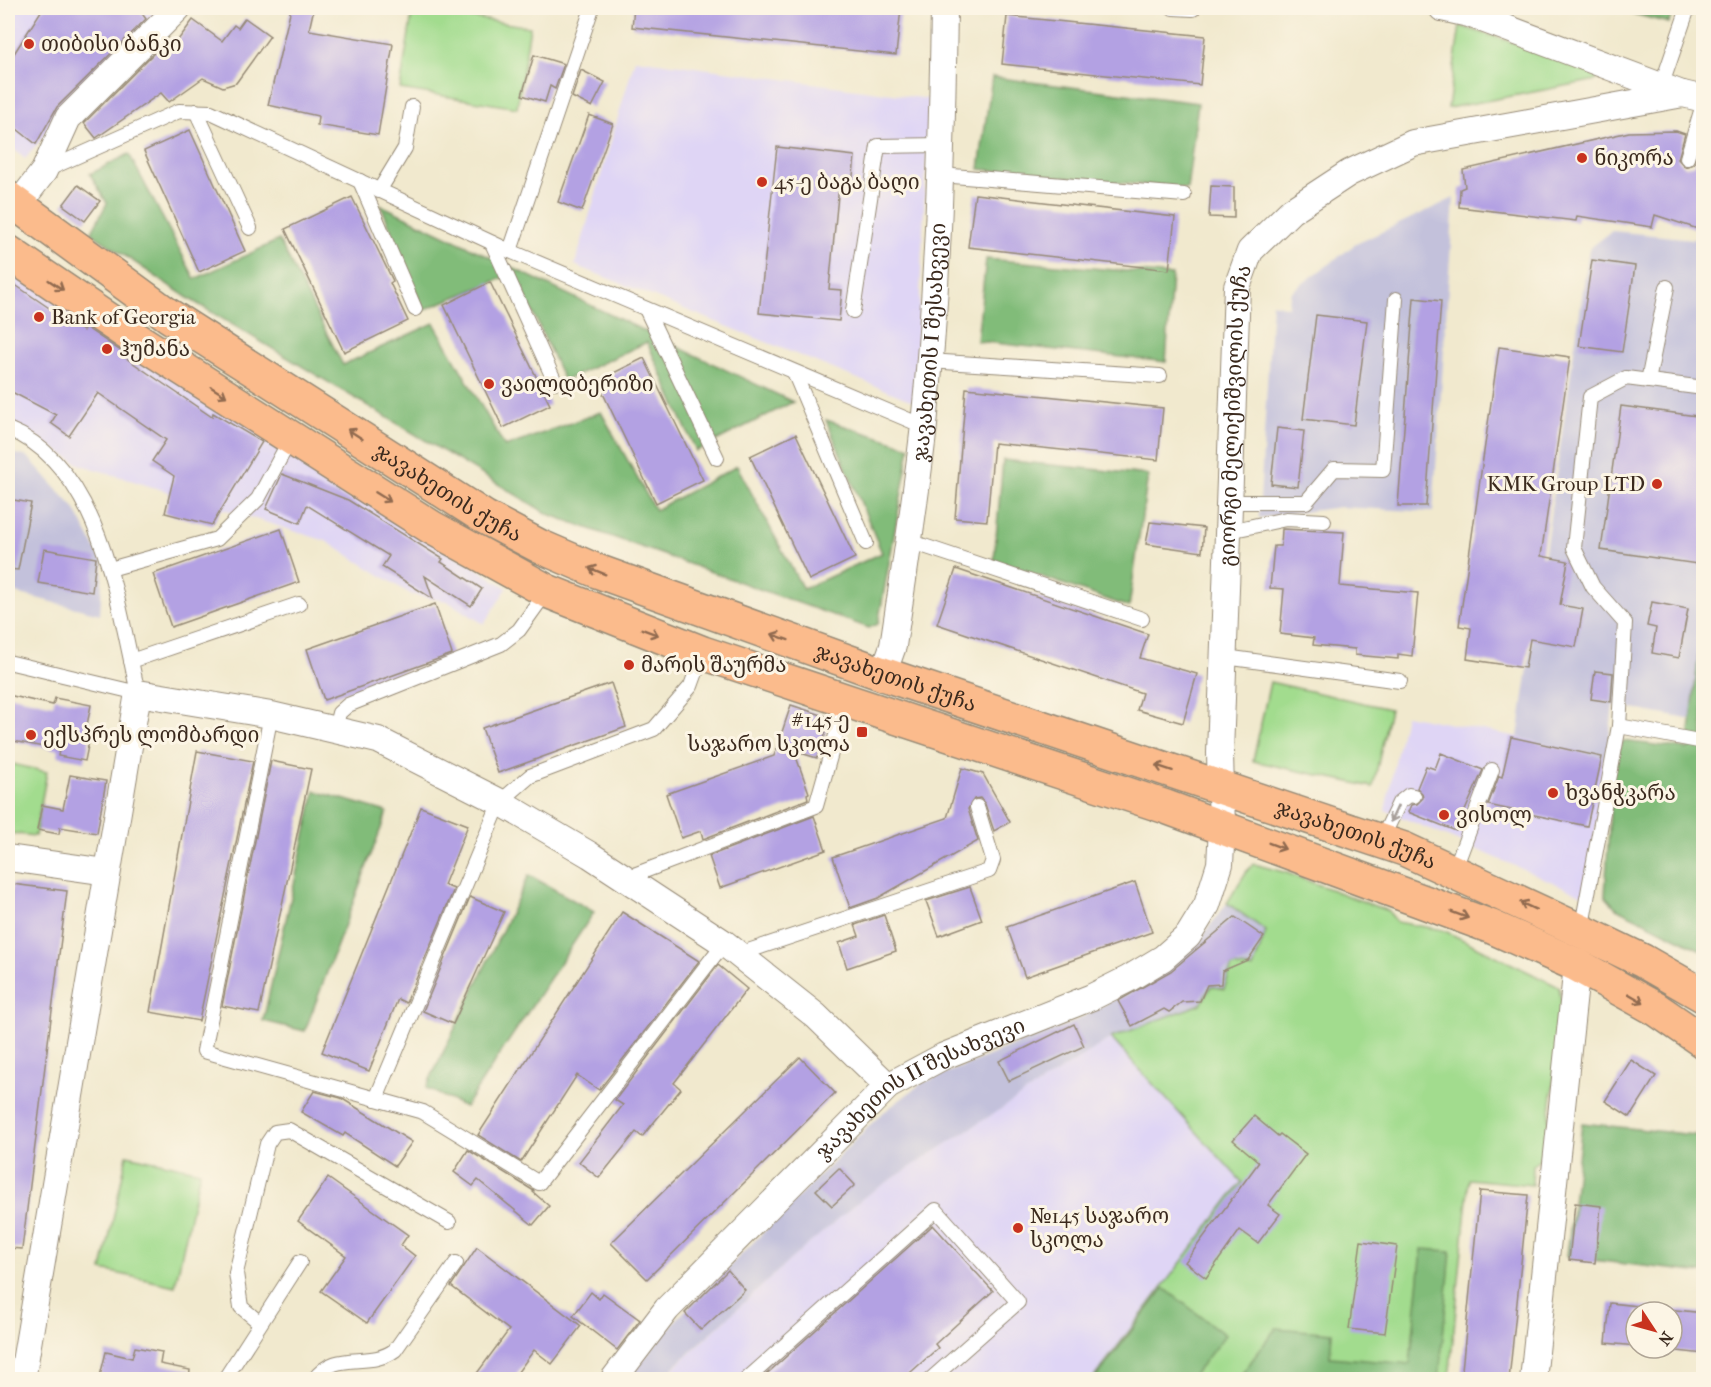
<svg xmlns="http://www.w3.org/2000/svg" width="1711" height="1387" viewBox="0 0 1711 1387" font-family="'IM FELL French Canon','Noto Serif Georgian',serif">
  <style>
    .built { fill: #dfd5f5 }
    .industrial { fill: #c3c1db }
    .green { fill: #a2dc8e; stroke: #6e8356; stroke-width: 1.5 }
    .forest { fill: #81bc79; stroke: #5e734c; stroke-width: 1.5 }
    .building { fill: #b3a1e3 }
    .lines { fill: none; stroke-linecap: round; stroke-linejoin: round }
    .service-casing { stroke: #968a76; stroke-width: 16 }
    .minor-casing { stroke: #968a76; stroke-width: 28 }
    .primary-casing { stroke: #968a76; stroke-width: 36 }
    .service { stroke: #fff; stroke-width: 14 }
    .minor { stroke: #fff; stroke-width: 26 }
    .primary { stroke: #fbbb8c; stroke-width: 33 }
    .oneway { stroke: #916b50 }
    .oneway2 { stroke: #a79f9a }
    .poi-dot { fill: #c8321e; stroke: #fcf5e5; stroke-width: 2 }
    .labels { text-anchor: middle; stroke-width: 6; stroke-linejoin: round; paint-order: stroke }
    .poi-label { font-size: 21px; fill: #3b2a1e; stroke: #fcf5e5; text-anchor: start }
    .street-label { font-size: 21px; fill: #3b2a1e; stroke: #fcf5e5 }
  </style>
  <rect width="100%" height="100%" fill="#fcf5e5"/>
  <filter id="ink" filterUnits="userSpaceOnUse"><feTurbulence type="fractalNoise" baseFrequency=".0167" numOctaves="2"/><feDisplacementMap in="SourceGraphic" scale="12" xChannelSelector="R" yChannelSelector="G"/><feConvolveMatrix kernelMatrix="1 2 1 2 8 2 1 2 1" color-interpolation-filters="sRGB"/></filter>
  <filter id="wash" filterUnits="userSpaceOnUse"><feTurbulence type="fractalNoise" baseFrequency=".008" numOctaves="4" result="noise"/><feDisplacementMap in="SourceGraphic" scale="24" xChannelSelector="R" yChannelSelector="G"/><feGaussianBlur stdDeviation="1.35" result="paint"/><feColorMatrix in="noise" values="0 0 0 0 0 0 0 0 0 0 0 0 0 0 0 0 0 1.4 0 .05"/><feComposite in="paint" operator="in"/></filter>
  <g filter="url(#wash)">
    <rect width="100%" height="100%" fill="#f1e9ce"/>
    <g class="built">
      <path d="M 8,8 L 166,8 L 65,110 L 25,159 L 8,144 Z"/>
      <path d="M 635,59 L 929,99 L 915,402 L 575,265 Z"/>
      <path d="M 8,262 L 507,588 L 484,624 L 447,601 L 412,595 L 326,541 L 79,464 L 8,420 Z"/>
      <path d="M 1405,715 L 1518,737 L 1607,759 L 1585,896 L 1385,810 Z"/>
      <path d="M 1111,1038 L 1242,1182 L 1092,1379 L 661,1380 L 791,1259 L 864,1197 Z"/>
    </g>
    <g class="industrial">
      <path d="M 1454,198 L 1433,512 L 1340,507 L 1259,518 L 1272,303 L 1288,307 L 1291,292 L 1356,244 Z"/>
      <path d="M 1612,231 L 1703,240 L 1703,722 L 1613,705 L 1607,759 L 1518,737 L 1589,249 Z"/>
      <path d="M 8,452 L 28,457 L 74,508 L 103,563 L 100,614 L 8,591 Z"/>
      <path d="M 1227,903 L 1266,931 L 1253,969 L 1224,989 L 1211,986 L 1201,1004 L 1111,1038 L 864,1197 L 791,1259 L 661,1379 L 626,1380 L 677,1319 L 880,1115 L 922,1083 L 1075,1021 L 1150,980 L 1201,938 Z"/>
    </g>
    <g class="green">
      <path d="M 413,8 L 530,27 L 517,108 L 400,89 Z"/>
      <path d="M 1460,26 L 1597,68 L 1597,80 L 1448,108 Z"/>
      <path d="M 1270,682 L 1390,709 L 1373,787 L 1253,761 Z"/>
      <path d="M 8,763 L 47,772 L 35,836 L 8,833 Z"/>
      <path d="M 1254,864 L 1287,873 L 1388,911 L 1397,922 L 1443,930 L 1559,987 L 1562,1008 L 1545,1155 L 1533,1165 L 1532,1185 L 1469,1179 L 1449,1379 L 1092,1380 L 1242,1182 L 1111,1038 L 1201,1004 L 1211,986 L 1224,989 L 1232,966 L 1253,969 L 1266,931 L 1227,903 L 1246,872 Z"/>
      <path d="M 127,1155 L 200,1171 L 175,1286 L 102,1270 Z"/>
    </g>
    <g class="forest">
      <path d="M 1611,8 L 1673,8 L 1669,23 Z"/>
      <path d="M 992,77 L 1198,103 L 1187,189 L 979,169 Z"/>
      <path d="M 129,154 L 195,279 L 279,240 L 343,365 L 434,323 L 505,447 L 601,412 L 655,510 L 737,466 L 803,589 L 882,553 L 826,420 L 910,447 L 878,624 L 869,628 L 548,514 L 188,298 L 91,233 L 107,203 L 90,174 Z"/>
      <path d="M 381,205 L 793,402 L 696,451 L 647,342 L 564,381 L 515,273 L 423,310 Z"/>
      <path d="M 986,259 L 1172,275 L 1166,362 L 977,341 Z"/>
      <path d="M 1003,460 L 1148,475 L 1129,607 L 994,560 Z"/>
      <path d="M 1703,614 L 1703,951 L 1616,908 L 1605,896 L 1613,762 L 1623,741 L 1688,749 Z"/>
      <path d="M 315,791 L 387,812 L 305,1031 L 263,1021 Z"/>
      <path d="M 529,875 L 594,912 L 465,1107 L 426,1088 Z"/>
      <path d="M 1582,1123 L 1703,1136 L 1703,1273 L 1567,1257 Z"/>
      <path d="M 1422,1249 L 1451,1251 L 1439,1379 L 1238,1379 L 1276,1328 L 1332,1333 L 1330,1357 L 1410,1364 Z"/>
      <path d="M 1164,1288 L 1225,1335 L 1191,1379 L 1095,1379 Z"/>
    </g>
    <g id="blocks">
      <g class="building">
        <path d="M 43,8 L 138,8 L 146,19 L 57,107 L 36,144 L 8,122 L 8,63 Z"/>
        <path d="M 291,8 L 314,8 L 309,30 L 393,44 L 378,135 L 317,125 L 318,116 L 268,105 Z"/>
        <path d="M 634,8 L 901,8 L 896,55 L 632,27 Z"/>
        <path d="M 1007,16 L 1205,36 L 1200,85 L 1002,64 Z"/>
        <path d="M 245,18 L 270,36 L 236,83 L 223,87 L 203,78 L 169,102 L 161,93 L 96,138 L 84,123 L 163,44 L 169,52 L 193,20 L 222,41 L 234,25 L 238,28 Z"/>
        <path d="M 534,55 L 564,64 L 555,89 L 550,86 L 545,102 L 522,95 Z"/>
        <path d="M 581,70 L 605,82 L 592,107 L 572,97 Z"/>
        <path d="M 589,115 L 613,124 L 582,211 L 558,202 Z"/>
        <path d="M 190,130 L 245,251 L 199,272 L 144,151 Z"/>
        <path d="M 1676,131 L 1685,134 L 1678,159 L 1685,167 L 1694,164 L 1704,139 L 1704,231 L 1655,215 L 1652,227 L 1577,216 L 1576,221 L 1459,207 L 1460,189 L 1465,187 L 1463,170 L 1629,132 Z"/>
        <path d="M 777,147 L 855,156 L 852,186 L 839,185 L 829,289 L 842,290 L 839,321 L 759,313 Z"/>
        <path d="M 78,185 L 100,201 L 85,221 L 63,205 Z"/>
        <path d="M 1211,186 L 1234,187 L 1234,218 L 1209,217 Z"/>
        <path d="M 975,194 L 1175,217 L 1169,270 L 968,247 Z"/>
        <path d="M 352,197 L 393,281 L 390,283 L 408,321 L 344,352 L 285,229 Z"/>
        <path d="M 1592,260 L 1635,266 L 1622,352 L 1579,346 Z"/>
        <path d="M 8,280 L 83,331 L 85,327 L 125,354 L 123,356 L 212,417 L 213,413 L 262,442 L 212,525 L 165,513 L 174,476 L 152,461 L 166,440 L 98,393 L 69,436 L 51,423 L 56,415 L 8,390 Z"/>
        <path d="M 490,282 L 550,405 L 503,428 L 444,305 Z"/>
        <path d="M 1414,298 L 1441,301 L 1426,506 L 1398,506 Z"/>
        <path d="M 1316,315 L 1367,321 L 1354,425 L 1303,419 Z"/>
        <path d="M 1499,347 L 1570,357 L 1541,556 L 1568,561 L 1560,605 L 1583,609 L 1576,647 L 1530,639 L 1525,668 L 1467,659 L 1471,628 L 1459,626 Z"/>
        <path d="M 644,358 L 703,480 L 656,503 L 597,381 Z"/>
        <path d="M 966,388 L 1163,408 L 1158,460 L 994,443 L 987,521 L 955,518 Z"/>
        <path d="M 1621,406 L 1704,417 L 1704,565 L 1601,550 Z"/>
        <path d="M 1277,428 L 1304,431 L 1298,487 L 1271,484 Z"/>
        <path d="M 796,434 L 855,558 L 809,580 L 750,456 Z"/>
        <path d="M 282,474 L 348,500 L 443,559 L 441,562 L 482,589 L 471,606 L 425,576 L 433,599 L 382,567 L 389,556 L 307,505 L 300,523 L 266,509 Z"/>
        <path d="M 8,499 L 31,503 L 18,570 L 8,569 Z"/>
        <path d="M 1150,522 L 1204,528 L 1202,552 L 1146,544 Z"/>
        <path d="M 281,529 L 299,582 L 171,627 L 153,574 Z"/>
        <path d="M 1282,529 L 1344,532 L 1340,586 L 1418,593 L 1412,656 L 1398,654 L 1398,659 L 1355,655 L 1355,649 L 1313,645 L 1314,638 L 1280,634 L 1284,589 L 1270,588 L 1274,546 L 1281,546 Z"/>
        <path d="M 44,549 L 96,558 L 92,592 L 38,583 Z"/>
        <path d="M 956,569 L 1148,634 L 1140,658 L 1197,674 L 1183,723 L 1137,710 L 1142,693 L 937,624 Z"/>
        <path d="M 1652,602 L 1688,609 L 1679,658 L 1652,653 L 1656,628 L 1647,626 Z"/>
        <path d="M 435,604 L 452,654 L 324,700 L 307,649 Z"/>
        <path d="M 1595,671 L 1613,673 L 1611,702 L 1591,699 Z"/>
        <path d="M 611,683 L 626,727 L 498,773 L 482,728 Z"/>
        <path d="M 8,695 L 53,705 L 55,698 L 91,705 L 86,730 L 91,731 L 85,761 L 58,756 L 59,750 L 8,740 Z"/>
        <path d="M 791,705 L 831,718 L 817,758 L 794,751 L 809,793 L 807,794 L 808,799 L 703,839 L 701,831 L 681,838 L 666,794 L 774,756 Z"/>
        <path d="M 1511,737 L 1602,757 L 1587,826 L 1488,805 L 1499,776 L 1502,777 Z"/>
        <path d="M 197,751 L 253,761 L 199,1021 L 150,1012 Z"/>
        <path d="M 1441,753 L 1483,770 L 1456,831 L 1408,812 L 1411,805 L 1417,804 L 1423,798 L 1422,793 L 1417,788 L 1426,766 L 1435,769 Z"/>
        <path d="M 271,761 L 311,769 L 259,1013 L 222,1006 Z"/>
        <path d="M 962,768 L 983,774 L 1010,822 L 994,831 L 985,804 L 980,798 L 974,799 L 968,809 L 978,841 L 878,898 L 850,908 L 833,857 L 947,818 Z"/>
        <path d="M 70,775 L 106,781 L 97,833 L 60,827 L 59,834 L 37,830 L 42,805 L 63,809 Z"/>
        <path d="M 421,807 L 468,825 L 444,885 L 454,889 L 406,1003 L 398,999 L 369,1071 L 322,1052 Z"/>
        <path d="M 814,816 L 826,850 L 720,888 L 709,856 Z"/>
        <path d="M 1135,882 L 1152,932 L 1025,977 L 1007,927 Z"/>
        <path d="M 12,884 L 67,891 L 22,1249 L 8,1248 L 8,922 Z"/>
        <path d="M 970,887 L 982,920 L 939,936 L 926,901 Z"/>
        <path d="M 470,897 L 504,912 L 453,1024 L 423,1011 Z"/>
        <path d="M 622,912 L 699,961 L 599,1090 L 577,1075 L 521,1162 L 478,1135 Z"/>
        <path d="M 884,915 L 896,951 L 847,968 L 839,943 L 859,936 L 855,925 Z"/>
        <path d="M 1235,917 L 1264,937 L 1248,960 L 1222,971 L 1221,984 L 1207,985 L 1200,1001 L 1182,1002 L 1169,1012 L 1164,1009 L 1132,1026 L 1118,1001 L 1171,971 Z"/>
        <path d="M 718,965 L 747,989 L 674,1083 L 681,1089 L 642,1137 L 636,1132 L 599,1178 L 579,1162 L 623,1105 L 615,1100 Z"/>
        <path d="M 1074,1024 L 1084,1046 L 1009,1081 L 999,1061 Z"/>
        <path d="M 800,1057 L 835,1093 L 647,1279 L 611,1243 Z"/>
        <path d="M 1631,1060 L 1656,1076 L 1630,1117 L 1605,1101 Z"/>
        <path d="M 314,1091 L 341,1098 L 412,1142 L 395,1166 L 345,1133 L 343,1136 L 301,1112 Z"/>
        <path d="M 1254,1116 L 1278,1136 L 1280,1134 L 1306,1154 L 1268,1205 L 1280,1214 L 1258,1243 L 1240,1230 L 1206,1278 L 1185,1262 L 1259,1162 L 1233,1140 Z"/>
        <path d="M 468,1150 L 534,1191 L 533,1192 L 549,1206 L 533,1225 L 478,1180 L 473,1186 L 454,1172 Z"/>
        <path d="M 839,1168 L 855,1185 L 832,1206 L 816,1190 Z"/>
        <path d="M 328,1178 L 408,1235 L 401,1245 L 415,1256 L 367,1323 L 321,1291 L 346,1256 L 298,1221 Z"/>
        <path d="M 1480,1191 L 1528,1195 L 1509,1380 L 1461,1380 Z"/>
        <path d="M 1575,1203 L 1601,1206 L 1595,1263 L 1569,1260 Z"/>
        <path d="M 933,1225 L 993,1291 L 935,1344 L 938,1348 L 902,1380 L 760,1380 Z"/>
        <path d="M 1361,1241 L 1397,1246 L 1385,1333 L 1349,1329 Z"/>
        <path d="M 477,1247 L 581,1326 L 552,1364 L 534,1350 L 512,1380 L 472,1380 L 509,1330 L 451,1286 Z"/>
        <path d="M 728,1270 L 745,1290 L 701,1330 L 685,1313 Z"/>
        <path d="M 591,1292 L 599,1299 L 603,1293 L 640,1320 L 617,1350 L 573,1316 Z"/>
        <path d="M 1610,1303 L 1704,1313 L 1704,1354 L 1650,1348 L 1672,1348 L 1672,1312 L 1636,1312 L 1636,1346 L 1606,1343 Z"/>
        <path d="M 135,1347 L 162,1352 L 160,1364 L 190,1370 L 189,1380 L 99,1380 L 106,1352 L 132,1358 Z"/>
      </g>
    </g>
  </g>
  <g filter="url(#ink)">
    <use href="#blocks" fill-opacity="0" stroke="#968a76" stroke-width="1.5"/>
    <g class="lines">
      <g class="service-casing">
        <g id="service">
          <path d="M 1173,8 L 1193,9"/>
          <path d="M 1661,87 L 1688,8"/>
          <path d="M 196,111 L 250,228"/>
          <path d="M 1687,158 L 1704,101"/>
          <path d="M 46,170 L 179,111 L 211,112 L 510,251 L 923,426"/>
          <path d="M 941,175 L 1184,195"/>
          <path d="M 360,181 L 415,309"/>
          <path d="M 379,191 L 405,148 L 412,107"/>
          <path d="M 492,243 L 555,382"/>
          <path d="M 510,251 L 592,8"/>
          <path d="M 646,309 L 717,458"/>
          <path d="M 853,311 L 878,146 L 942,145"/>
          <path d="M 929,361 L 1160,376"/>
          <path d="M 794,372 L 866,543"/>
          <path d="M 1648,381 L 1667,287"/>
          <path d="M 8,429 C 102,466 118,606 138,693 L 8,662"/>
          <path d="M 1230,502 L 1306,502 L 1334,469 L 1383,470 L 1396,299"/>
          <path d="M 1229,531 L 1286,519 L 1324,521"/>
          <path d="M 909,541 L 1142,619"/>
          <path d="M 110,569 L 217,539 L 258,499 L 291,438"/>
          <path d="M 1225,657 L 1400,681"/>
          <path d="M 131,661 L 299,604"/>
          <path d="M 271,715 L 204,1051 L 423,1112 L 539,1183 L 724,943"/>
          <path d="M 1619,726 L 1704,742"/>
          <path d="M 335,729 L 339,713 L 348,705 L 501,644 L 519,630 L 547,591"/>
          <path d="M 1381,841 L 1399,803 L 1409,795 L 1414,796"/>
          <path d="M 1454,871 L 1492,770"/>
          <path d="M 626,878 L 816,806 L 846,700"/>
          <path d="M 1581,931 L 1619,726 L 1625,623 L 1593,587 L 1574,548 L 1590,397 L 1626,378 L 1704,388"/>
          <path d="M 739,954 L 989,871 L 993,860 L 977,807"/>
          <path d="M 376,1099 L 500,802 L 530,776 L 654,729 L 691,686 L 703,653"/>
          <path d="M 260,1323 L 241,1307 L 236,1273 L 267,1144 L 275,1132 L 289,1130 L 449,1222"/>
          <path d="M 224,1380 L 300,1262"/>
          <path d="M 314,1380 C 336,1348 368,1370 395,1350 L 456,1263"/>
          <path d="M 746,1380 L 936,1210 L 1018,1302 L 930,1380"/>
        </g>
      </g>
      <g class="minor-casing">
        <g id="minor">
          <path d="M 1442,8 L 1469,14 L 1682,94"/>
          <path d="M 17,206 L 44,171 L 68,118 L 178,8"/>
          <path id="s1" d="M 883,674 L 893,646 C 904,572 916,499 924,425 C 938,287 942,147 944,8"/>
          <path d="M 8,858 L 107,872"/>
          <path d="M 22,1380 L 138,693 L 271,715 L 378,740 L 500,802 L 590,855 L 724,943 L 816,1016 L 888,1086"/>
          <path id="s2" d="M 613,1380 L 667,1309 L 888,1086 L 944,1056 L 1092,997 L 1128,979 L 1163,958 L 1188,936 L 1207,905 L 1220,864 L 1222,828 L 1220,753 L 1237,287 L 1250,251 L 1291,211 L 1349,173 L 1413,143 L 1683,94 L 1704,99"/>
          <path d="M 1533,1380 L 1577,965"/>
        </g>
      </g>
      <g class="primary-casing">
        <g id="primary">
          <path id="s3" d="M 8,198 L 168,315 L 484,517 L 539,546 L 597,571 L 883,674 L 1404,849 L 1581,931 L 1643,961 L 1704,996"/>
          <path d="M 8,252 L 136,339 L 431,527 L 547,591 L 703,653 L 1166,807 L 1492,927 L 1577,965 L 1656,1009 L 1704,1042"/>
        </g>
      </g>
      <use href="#service" class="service"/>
      <use href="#minor" class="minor"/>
      <use href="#primary" class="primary"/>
    </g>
    <defs><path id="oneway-shaft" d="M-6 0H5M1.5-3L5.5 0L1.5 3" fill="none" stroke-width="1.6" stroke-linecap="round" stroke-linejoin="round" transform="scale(1.5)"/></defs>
    <g class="oneway">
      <use href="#oneway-shaft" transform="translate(56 285) rotate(34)"/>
      <use href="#oneway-shaft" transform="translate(219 392) rotate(32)"/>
      <use href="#oneway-shaft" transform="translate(355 434) rotate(-147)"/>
      <use href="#oneway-shaft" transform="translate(383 497) rotate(32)"/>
      <use href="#oneway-shaft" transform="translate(597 571) rotate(-158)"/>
      <use href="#oneway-shaft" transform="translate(650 632) rotate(21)"/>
      <use href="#oneway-shaft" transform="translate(780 637) rotate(-160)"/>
      <use href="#oneway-shaft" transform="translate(1164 768) rotate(-162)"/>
      <use href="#oneway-shaft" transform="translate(1277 846) rotate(21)"/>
      <use href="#oneway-shaft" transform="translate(1528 906) rotate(-155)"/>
      <use href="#oneway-shaft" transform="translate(1460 915) rotate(21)"/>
      <use href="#oneway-shaft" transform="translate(1636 998) rotate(30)"/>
    </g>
    <use class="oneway2" href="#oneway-shaft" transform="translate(1394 814) rotate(115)"/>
  </g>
  <g class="poi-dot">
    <circle cx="29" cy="44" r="6"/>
    <circle cx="1582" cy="158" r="6"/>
    <circle cx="762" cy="182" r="6"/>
    <circle cx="39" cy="317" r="6"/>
    <circle cx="107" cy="349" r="6"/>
    <circle cx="489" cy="384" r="6"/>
    <circle cx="1657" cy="484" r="6"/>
    <circle cx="629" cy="665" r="6"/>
    <rect x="856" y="726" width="12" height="12" rx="3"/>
    <circle cx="31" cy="735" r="6"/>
    <circle cx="1553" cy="793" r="6"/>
    <circle cx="1444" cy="815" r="6"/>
    <circle cx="1018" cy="1228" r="6"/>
  </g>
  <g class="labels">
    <g class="poi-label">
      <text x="41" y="51">თიბისი ბანკი</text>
      <text x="1594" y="165">ნიკორა</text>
      <text x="774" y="189">45-ე ბაგა ბაღი</text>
      <text x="51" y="324">Bank of Georgia</text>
      <text x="119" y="356">ჰუმანა</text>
      <text x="501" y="391">ვაილდბერიზი</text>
      <text x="1645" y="491" text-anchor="end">KMK Group LTD</text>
      <text x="641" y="672">მარის შაურმა</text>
      <text x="850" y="727" text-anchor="end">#145-ე<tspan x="850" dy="24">საჯარო სკოლა</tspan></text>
      <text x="43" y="742">ექსპრეს ლომბარდი</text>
      <text x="1565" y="800">ხვანჭკარა</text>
      <text x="1456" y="822">ვისოლ</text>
      <text x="1030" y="1223">№145 საჯარო<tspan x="1030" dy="24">სკოლა</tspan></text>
    </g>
    <g class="street-label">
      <text dy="7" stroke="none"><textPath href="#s1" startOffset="336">ჯავახეთის I შესახვევი</textPath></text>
      <text dy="7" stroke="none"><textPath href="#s2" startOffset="1269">გიორგი მელიქიშვილის ქუჩა</textPath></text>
      <text dy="7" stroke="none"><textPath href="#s3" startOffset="530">ჯავახეთის ქუჩა</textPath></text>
      <text dy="7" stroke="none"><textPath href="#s3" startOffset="1016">ჯავახეთის ქუჩა</textPath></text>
      <text dy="7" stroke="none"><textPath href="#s3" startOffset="1502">ჯავახეთის ქუჩა</textPath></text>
      <text dy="7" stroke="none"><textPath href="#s2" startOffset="429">ჯავახეთის II შესახვევი</textPath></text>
    </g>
  </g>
  <rect width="1711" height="1387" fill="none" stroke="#fcf5e5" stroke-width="30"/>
  <g transform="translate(1654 1330) rotate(126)"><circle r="28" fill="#fcf5e5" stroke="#afa495" stroke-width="1.5"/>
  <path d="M0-4.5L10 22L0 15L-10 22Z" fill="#c8321e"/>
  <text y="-9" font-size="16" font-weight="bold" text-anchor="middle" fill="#3b2a1e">N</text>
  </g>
</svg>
